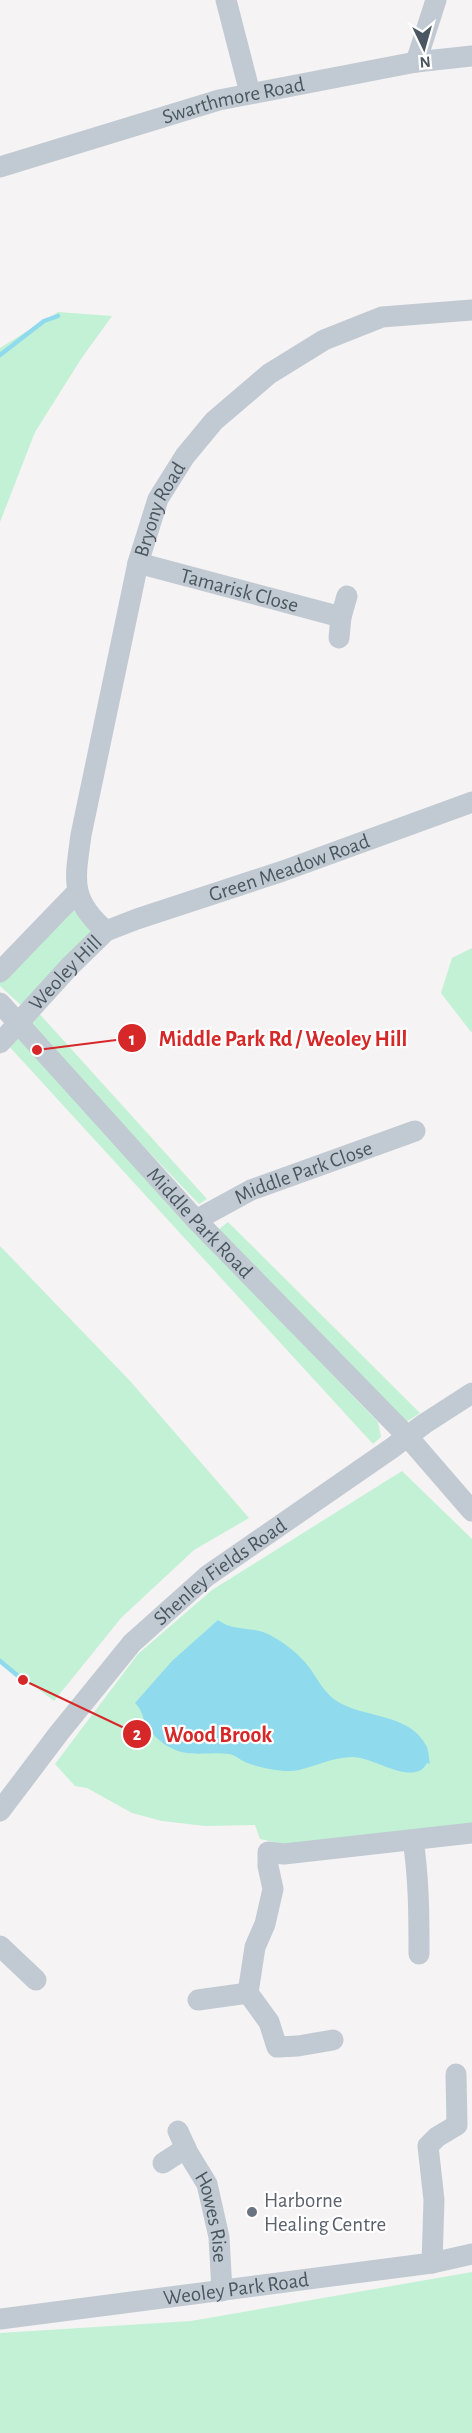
<svg xmlns="http://www.w3.org/2000/svg" width="472" height="2433" viewBox="0 0 472 2433" font-family="'Alegreya Sans',sans-serif">
  <style>
    .green { fill: #c3f1d5 }
    .water { fill: #90daee }
    .lines { fill: none; stroke-linecap: round; stroke-linejoin: round }
    .stream { stroke: #90daee; stroke-width: 4.5 }
    .minor { stroke: #c1cad2; stroke-width: 21 }
    .worship-dot { fill: #6b7280; stroke: #fff; stroke-width: 2 }
    .labels { text-anchor: middle; stroke-width: 4.5; stroke-linejoin: round; paint-order: stroke }
    .street-label { font-size: 21px; fill: #4a5661; stroke: #fff }
    .worship-label { font-size: 21px; fill: #5b616d; stroke: #fff; text-anchor: start }
    .leader { fill: none; stroke: #d62828; stroke-width: 2 }
    .callout-dot { fill: #d62828; stroke: #fff; stroke-width: 2 }
    .mark-label { font-size: 18px; text-anchor: middle; font-weight: bold; fill: #fff }
    .callout-label { font-size: 22px; text-anchor: middle; font-weight: bold; fill: #d62828; stroke: #fff; stroke-width: 4.5; stroke-linejoin: round; paint-order: stroke }
  </style>
  <rect width="100%" height="100%" fill="#f5f3f3"/>
  <g class="green">
    <path d="M 58,312 L 112,316 L 81,359 L 35,432 L 0,522 L 0,348 Z"/>
    <path d="M 73,904 L 97,934 L 22,1006 L 0,986 L 0,979 Z"/>
    <path d="M 472,948 L 472,1031 L 471,1032 L 441,993 L 452,958 Z"/>
    <path d="M 35,1009 L 207,1199 L 199,1204 L 24,1022 Z"/>
    <path d="M 15,1031 L 198,1235 L 378,1422 L 381,1437 L 373,1444 L 7,1044 Z"/>
    <path d="M 228,1222 L 420,1413 L 405,1423 L 218,1230 Z"/>
    <path d="M 0,1246 L 131,1382 L 249,1518 L 194,1550 L 121,1618 L 54,1701 L 0,1660 Z"/>
    <path d="M 402,1471 L 472,1539 L 472,1825 L 302,1848 L 260,1839 L 255,1825 L 205,1826 L 162,1821 L 132,1813 L 87,1788 L 75,1786 L 55,1764 L 138,1654 L 212,1590 Z"/>
    <path d="M 472,2272 L 472,2433 L 0,2433 L 0,2333 L 191,2321 Z"/>
  </g>
  <path class="water" d="M 218,1620 C 233,1632 254,1626 270,1635 C 285,1643 299,1654 309,1667 C 317,1678 324,1692 335,1700 C 363,1719 410,1712 427,1747 C 429,1753 429,1760 430,1764 L 427,1763 C 414,1788 373,1756 352,1757 C 334,1757 316,1766 299,1770 C 284,1773 260,1768 245,1762 C 239,1759 235,1755 229,1754 C 210,1751 189,1758 171,1748 C 161,1743 150,1733 145,1723 C 142,1715 142,1710 135,1703 L 172,1661 Z"/>
  <g class="lines">
    <g class="stream">
      <path d="M 0,355 L 44,321 L 58,316"/>
      <path d="M 0,1661 L 23,1680"/>
    </g>
    <g class="minor">
      <path d="M 226,0 L 250,93"/>
      <path d="M 416,62 L 436,0"/>
      <path id="s1" d="M 0,167 L 219,100 L 416,62 L 472,56"/>
      <path id="s2" d="M 138,563 L 341,617 L 347,596"/>
      <path d="M 339,638 L 341,617"/>
      <path id="s3" d="M 106,931 C 69,899 75,880 81,835 L 138,563 L 158,499 L 185,456 L 214,421 L 269,374 L 324,340 L 382,317 L 472,310"/>
      <path d="M 0,972 L 77,892"/>
      <path id="s4" d="M 0,1003 L 196,1220 L 407,1436 L 472,1511"/>
      <path id="s5" d="M 0,1043 L 70,966 L 106,931 L 137,919 L 283,871 L 472,802"/>
      <path id="s6" d="M 196,1220 L 251,1190 L 415,1131"/>
      <path id="s7" d="M 0,1811 L 59,1733 L 132,1643 L 207,1576 L 392,1448 L 424,1424 L 472,1393"/>
      <path d="M 413,1840 C 419,1879 419,1916 419,1954"/>
      <path d="M 0,1946 L 36,1980"/>
      <path d="M 198,2000 L 248,1993"/>
      <path d="M 333,2040 L 298,2046 L 277,2047 L 269,2022 L 248,1993 L 255,1947 L 265,1924 L 273,1889 L 268,1866 L 268,1852 L 284,1854 L 472,1833"/>
      <path id="s8" d="M 178,2131 L 188,2153 L 207,2184 L 219,2237 L 222,2291"/>
      <path d="M 163,2163 L 186,2148"/>
      <path d="M 432,2263 L 434,2200 L 428,2146 L 437,2137 L 457,2125 L 456,2074"/>
      <path id="s9" d="M 0,2319 L 432,2263 L 472,2254"/>
    </g>
  </g>
  <circle class="worship-dot" cx="252" cy="2212" r="6"/>
  <g class="labels">
    <g class="street-label">
      <text dy="7" stroke="none"><textPath href="#s1" startOffset="243">Swarthmore Road</textPath></text>
      <text dy="7" stroke="none"><textPath href="#s3" startOffset="442">Bryony Road</textPath></text>
      <text dy="7" stroke="none"><textPath href="#s2" startOffset="105">Tamarisk Close</textPath></text>
      <text dy="7" stroke="none"><textPath href="#s5" startOffset="348">Green Meadow Road</textPath></text>
      <text dy="7" stroke="none"><textPath href="#s5" startOffset="96">Weoley Hill</textPath></text>
      <text dy="7" stroke="none"><textPath href="#s6" startOffset="118">Middle Park Close</textPath></text>
      <text dy="7" stroke="none"><textPath href="#s4" startOffset="297">Middle Park Road</textPath></text>
      <text dy="7" stroke="none"><textPath href="#s7" startOffset="327">Shenley Fields Road</textPath></text>
      <text dy="7" stroke="none"><textPath href="#s8" startOffset="94">Howes Rise</textPath></text>
      <text dy="7" stroke="none"><textPath href="#s9" startOffset="238">Weoley Park Road</textPath></text>
    </g>
    <g class="worship-label">
      <text x="264" y="2207">Harborne<tspan x="264" dy="24">Healing Centre</tspan></text>
    </g>
  </g>
  <path class="leader" d="M37 1050L132 1038M23 1680L137 1734"/>
  <g class="callout-dot">
    <circle cx="37" cy="1050" r="6"/>
    <circle cx="23" cy="1680" r="6"/>
    <circle cx="132" cy="1038" r="15"/>
    <circle cx="137" cy="1734" r="15"/>
  </g>
  <g class="mark-label">
    <text x="132" y="1045">1</text>
    <text x="137" y="1740">2</text>
  </g>
  <g class="callout-label">
    <text x="283" y="1046">Middle Park Rd / Weoley Hill</text>
    <text x="218" y="1742">Wood Brook</text>
  </g>
  <g transform="translate(424 48) rotate(175)" stroke="#ffffff" stroke-width="4.5" paint-order="stroke">
  <path d="M0-4.5L10 22L0 15L-10 22Z" fill="#4a5661"/>
  <text y="-9" font-size="16" font-weight="bold" text-anchor="middle" fill="#4a5661">N</text>
  </g>
</svg>
